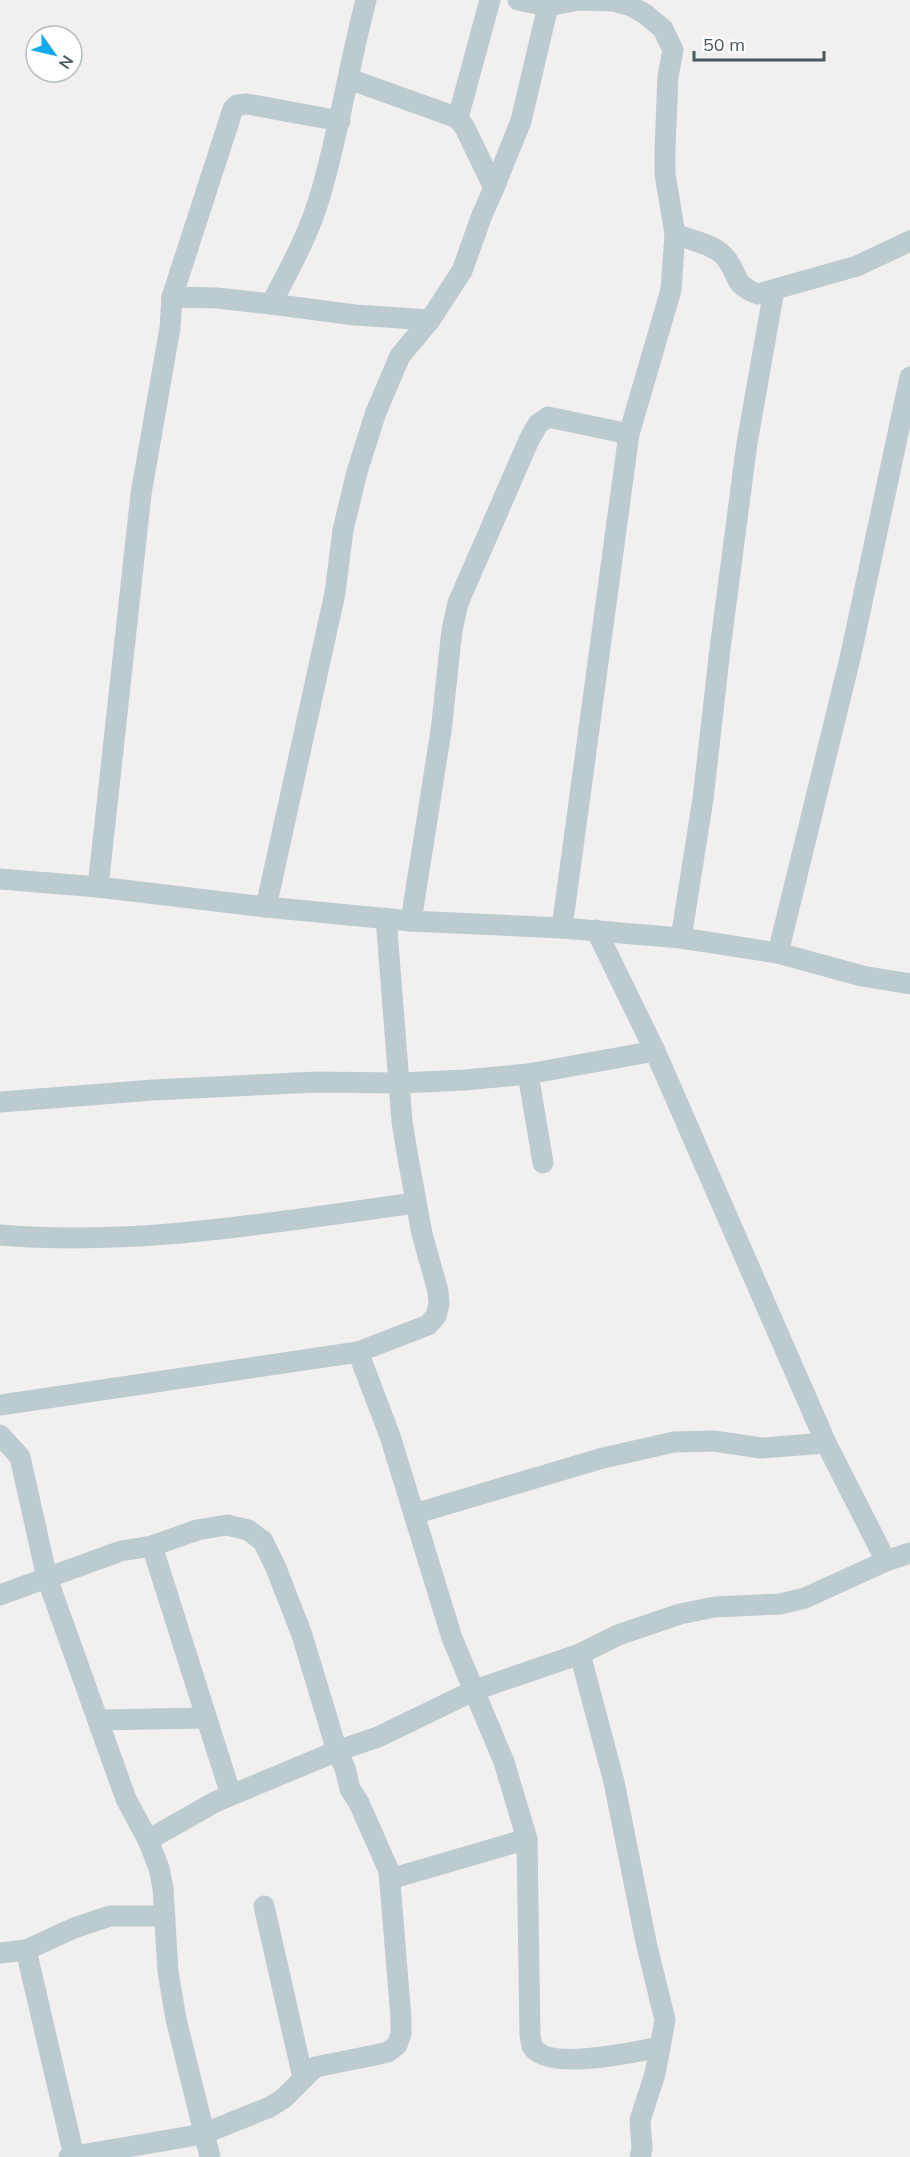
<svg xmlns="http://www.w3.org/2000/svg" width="910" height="2157" viewBox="0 0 910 2157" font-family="Mulish,sans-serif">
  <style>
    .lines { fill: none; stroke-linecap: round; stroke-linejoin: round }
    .minor { stroke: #bccbcf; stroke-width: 21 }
  </style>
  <rect width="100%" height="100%" fill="#f2efef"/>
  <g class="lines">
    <g class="minor">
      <path d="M 518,0 L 548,6"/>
      <path d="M 349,79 L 458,118 L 465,128 L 494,188"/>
      <path d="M 458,118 L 490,0"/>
      <path d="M 675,234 C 690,240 713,244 724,256 C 740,273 730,284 758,294 L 857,266 L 910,241"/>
      <path d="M 172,297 L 233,109 L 237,105 L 247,104 L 340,121"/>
      <path d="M 271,304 L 355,315 L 430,320"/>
      <path d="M 0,879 L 98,887 L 266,907 L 411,921 L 562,928 L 681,938 L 778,953 L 862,976 L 910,984"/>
      <path d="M 98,887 L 141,494 L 170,328 L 172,297 L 217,298 L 271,304 C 289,270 309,234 320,196 C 339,132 349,65 366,0"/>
      <path d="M 266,907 L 335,593 L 343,530 L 357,472 L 376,412 L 400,356 L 430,320 L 462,271 L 482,215 L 494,188 L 521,121 L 548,6 L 578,0 L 613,1 L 631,6 L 645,14 L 663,29 L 673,50 L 668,76 L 665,149 L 665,174 L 675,234 L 671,290 L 629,434 L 562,928"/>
      <path d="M 411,921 L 441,731 L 452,630 L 458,603 L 529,440 L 538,424 L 548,417 L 629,434"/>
      <path d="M 596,930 L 655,1051 L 826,1443 L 886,1561"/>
      <path d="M 681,938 L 703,799 L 720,649 L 747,443 L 774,290"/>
      <path d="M 778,953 L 851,654 L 910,377"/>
      <path d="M 528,1074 L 543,1163"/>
      <path d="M 0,1102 L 153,1090 L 317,1082 L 400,1083 L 465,1080 L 528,1074 L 655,1051"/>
      <path d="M 0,1235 C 140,1247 278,1221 416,1203"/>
      <path d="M 358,1352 L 390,1436 L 452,1638 L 504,1762 L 527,1839"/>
      <path d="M 0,1405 L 358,1352 L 428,1325 L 436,1316 L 439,1304 L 438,1291 L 422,1234 L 408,1158 L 402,1121 L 386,918"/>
      <path d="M 0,1435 L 20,1457 L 47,1578 L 126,1799 L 148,1840 L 159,1868 L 163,1888 L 168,1972 L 176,2019 L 210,2157"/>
      <path d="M 414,1514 L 603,1458 L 674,1442 L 714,1441 L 761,1448 L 826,1443"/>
      <path d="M 152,1546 L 231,1795"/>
      <path d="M 0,1595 L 121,1551 L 152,1546 L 197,1530 L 227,1525 L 248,1530 L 263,1541 L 276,1568 L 302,1635 L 337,1751 L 345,1768 L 350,1789 L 359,1803 L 389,1871 L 401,2018 L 401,2034 L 397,2045 L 388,2052 L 375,2055 L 315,2067 L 284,2098 L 270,2107 L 203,2134 L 69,2157"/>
      <path d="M 580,1654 L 614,1782 L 646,1942 L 665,2020 L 655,2074 L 640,2120 L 642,2149 L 640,2157"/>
      <path d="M 98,1720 L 206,1718"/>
      <path d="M 148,1840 L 215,1802 L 337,1751 L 378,1737 L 475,1690 L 580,1654 L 618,1635 L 680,1614 L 715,1607 L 780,1604 L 805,1598 L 886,1561 L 910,1553"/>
      <path d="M 390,1879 L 527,1839 L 530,2036 C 531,2039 531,2043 532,2046 C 547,2072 635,2052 660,2047"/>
      <path d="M 264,1906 L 303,2078"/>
      <path d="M 26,1950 L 74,2156"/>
      <path d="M 0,1953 L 26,1950 L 74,1928 L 110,1916 L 164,1916"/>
    </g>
  </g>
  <g transform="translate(54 54) rotate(124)"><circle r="28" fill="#ffffff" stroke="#b5bdbe" stroke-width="1.5"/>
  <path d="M0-4.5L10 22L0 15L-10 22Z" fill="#10acea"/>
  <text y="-9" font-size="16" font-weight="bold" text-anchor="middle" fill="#46595d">N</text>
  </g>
  <path d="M694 51v9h130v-9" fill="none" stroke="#46595d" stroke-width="3"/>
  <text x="703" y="51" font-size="18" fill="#46595d" stroke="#ffffff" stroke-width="4.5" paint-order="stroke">50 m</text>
</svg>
